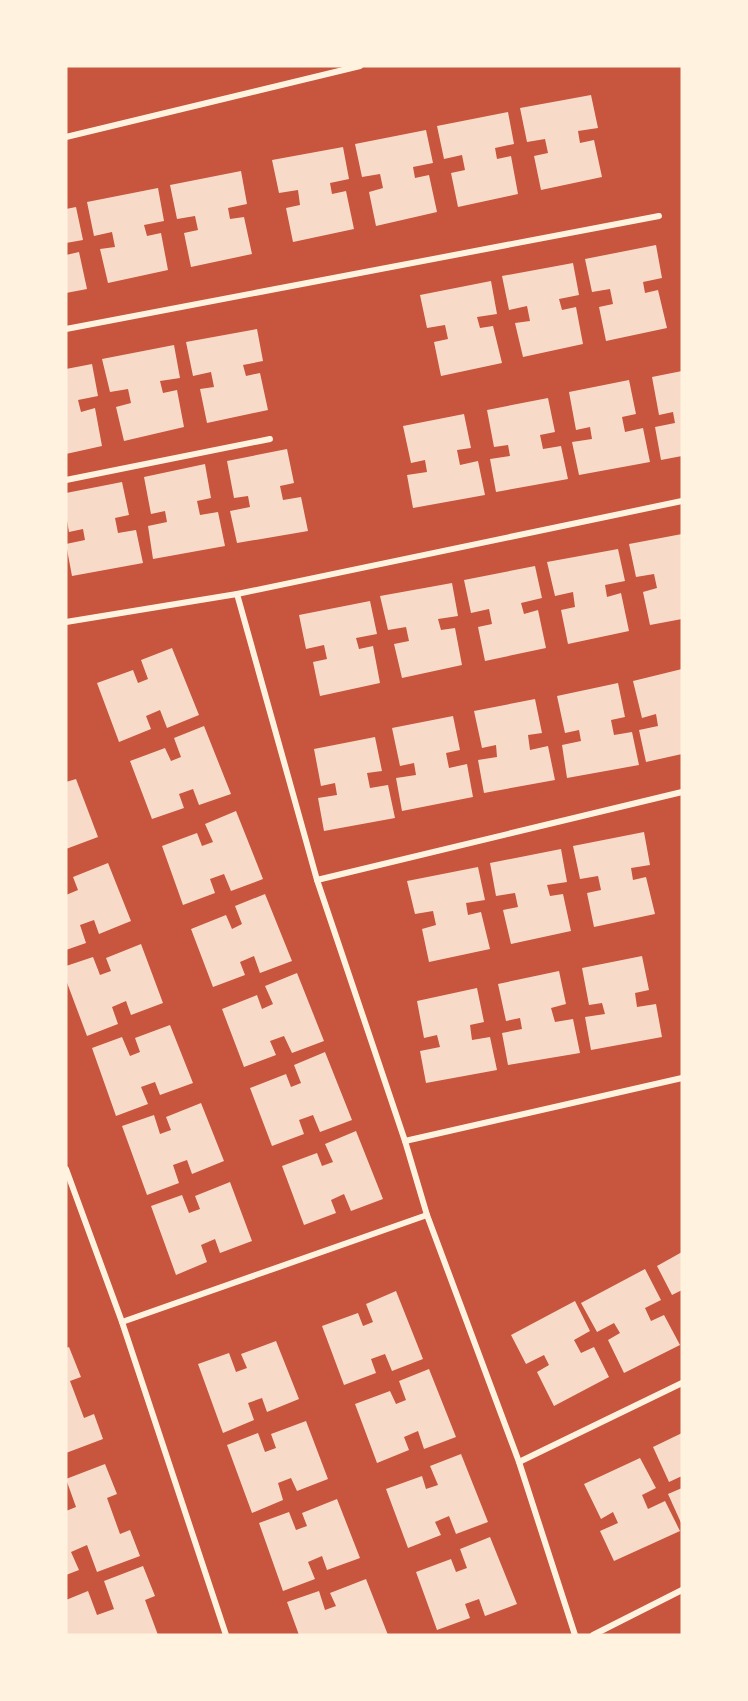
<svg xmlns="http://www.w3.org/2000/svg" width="748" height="1701" viewBox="0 0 748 1701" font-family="'PT Sans Narrow',sans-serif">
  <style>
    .building { fill: #f7dbc8 }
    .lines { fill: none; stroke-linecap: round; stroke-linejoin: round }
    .minor { stroke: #fff3e0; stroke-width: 6 }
  </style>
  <rect width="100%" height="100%" fill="#c8553d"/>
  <g class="building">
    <path d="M 591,95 L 598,128 L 578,131 L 580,143 L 594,140 L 602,177 L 541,190 L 534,156 L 548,153 L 545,139 L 527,142 L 520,108 Z"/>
    <path d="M 508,112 L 514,144 L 495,148 L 497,159 L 511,156 L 518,194 L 458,207 L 451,173 L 465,170 L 462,155 L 444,159 L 437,126 Z"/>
    <path d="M 426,130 L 433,163 L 413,167 L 415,178 L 429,175 L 437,212 L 376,226 L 369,192 L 383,188 L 380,174 L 362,177 L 355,144 Z"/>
    <path d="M 343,147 L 349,179 L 330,183 L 332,194 L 346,191 L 354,229 L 293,242 L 286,208 L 300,205 L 298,190 L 279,193 L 272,160 Z"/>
    <path d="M 241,171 L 247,204 L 228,208 L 230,219 L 244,217 L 252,254 L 191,267 L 184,233 L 198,230 L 195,216 L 177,219 L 170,185 Z"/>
    <path d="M 158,188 L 164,221 L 144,225 L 147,236 L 161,233 L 168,270 L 108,283 L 100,249 L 115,247 L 112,232 L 94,236 L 87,202 Z"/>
    <path d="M 76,207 L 83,240 L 66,243 L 66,209 Z"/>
    <path d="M 656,245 L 662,278 L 643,282 L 645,293 L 658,290 L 667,328 L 606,341 L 599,307 L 613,304 L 610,289 L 592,292 L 585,259 Z"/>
    <path d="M 79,252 L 87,289 L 66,293 L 66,255 Z"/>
    <path d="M 573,263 L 579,295 L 559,299 L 562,310 L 576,307 L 583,344 L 523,357 L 515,323 L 530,321 L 527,306 L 509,310 L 502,276 Z"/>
    <path d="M 491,281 L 497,314 L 477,317 L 480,328 L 493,326 L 502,363 L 441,376 L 434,342 L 448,339 L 445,325 L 427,328 L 420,295 Z"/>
    <path d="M 257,329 L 263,361 L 243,365 L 246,376 L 260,373 L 268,410 L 207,423 L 200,389 L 214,387 L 211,372 L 193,376 L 186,342 Z"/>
    <path d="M 174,345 L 180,378 L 160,381 L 163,393 L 177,390 L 184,427 L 124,441 L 116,407 L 131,403 L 128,389 L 110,392 L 102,359 Z"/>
    <path d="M 92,364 L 98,396 L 78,400 L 81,412 L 95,408 L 102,446 L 66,454 L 66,369 Z"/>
    <path d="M 682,371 L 682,456 L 661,460 L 655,427 L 675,423 L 673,412 L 659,415 L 652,377 Z"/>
    <path d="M 629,380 L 636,414 L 622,417 L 625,432 L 643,428 L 650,462 L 579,475 L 572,442 L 592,439 L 590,427 L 576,430 L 569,392 Z"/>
    <path d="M 548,398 L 555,432 L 540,435 L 543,449 L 561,446 L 568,479 L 496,492 L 490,459 L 510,456 L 508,445 L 494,447 L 487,410 Z"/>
    <path d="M 464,414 L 471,448 L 457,450 L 460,465 L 478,461 L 485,495 L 413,508 L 407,475 L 427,472 L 425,460 L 411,463 L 403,426 Z"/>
    <path d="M 287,449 L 294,483 L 280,486 L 283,500 L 301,497 L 308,531 L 237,543 L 230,511 L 250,507 L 248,496 L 234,498 L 227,461 Z"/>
    <path d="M 205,464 L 211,498 L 197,501 L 200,515 L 218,512 L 225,546 L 153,559 L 148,526 L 167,522 L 165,511 L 151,514 L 144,477 Z"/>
    <path d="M 122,482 L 129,515 L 115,518 L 118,533 L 136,530 L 143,563 L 72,576 L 66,544 L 85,540 L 83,529 L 69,532 L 66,515 L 66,493 Z"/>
    <path d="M 682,534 L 682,619 L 650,625 L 643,592 L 657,588 L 654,574 L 636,577 L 629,544 Z"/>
    <path d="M 618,549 L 625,581 L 605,585 L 607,597 L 621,593 L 629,631 L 568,644 L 561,610 L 575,607 L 573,592 L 555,596 L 547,562 Z"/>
    <path d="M 535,566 L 542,598 L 521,603 L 524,614 L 538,610 L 546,648 L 485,661 L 478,627 L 492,624 L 489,609 L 471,613 L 464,580 Z"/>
    <path d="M 452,583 L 458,616 L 438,619 L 441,630 L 455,628 L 462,665 L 402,678 L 394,644 L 409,641 L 406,627 L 388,630 L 380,596 Z"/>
    <path d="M 370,601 L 377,634 L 356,638 L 359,649 L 373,646 L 380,683 L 320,696 L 313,662 L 327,659 L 324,645 L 306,649 L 299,615 Z"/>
    <path d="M 172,648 L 199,715 L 167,728 L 160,710 L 146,716 L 151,729 L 119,742 L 97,683 L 133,670 L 138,683 L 148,679 L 141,660 Z"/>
    <path d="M 682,669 L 682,754 L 646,762 L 639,730 L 658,726 L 656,714 L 642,718 L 633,681 Z"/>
    <path d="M 618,683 L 625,717 L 611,720 L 614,735 L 632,732 L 639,765 L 567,778 L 562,745 L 581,741 L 579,730 L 565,733 L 557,696 Z"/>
    <path d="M 535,699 L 542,733 L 528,735 L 530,750 L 548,746 L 555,780 L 484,793 L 478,760 L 497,757 L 496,745 L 482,748 L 474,711 Z"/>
    <path d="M 453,716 L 460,750 L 446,753 L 449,768 L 467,764 L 473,797 L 402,811 L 396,778 L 416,775 L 414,763 L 400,766 L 392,728 Z"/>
    <path d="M 204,726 L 231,794 L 199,805 L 193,789 L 179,794 L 184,808 L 152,819 L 130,761 L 165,748 L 171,761 L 181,757 L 174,738 Z"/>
    <path d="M 375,737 L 382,771 L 367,773 L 370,788 L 388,785 L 395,818 L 324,831 L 318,798 L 337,795 L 335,783 L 321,786 L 314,749 Z"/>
    <path d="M 76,779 L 98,837 L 66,849 L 66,782 Z"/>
    <path d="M 236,811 L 263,879 L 231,891 L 224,874 L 210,879 L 215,893 L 183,905 L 162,846 L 197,833 L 202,846 L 213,842 L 205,824 Z"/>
    <path d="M 644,832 L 650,865 L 631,868 L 633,880 L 646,877 L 655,914 L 594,927 L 587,893 L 601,890 L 598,876 L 580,879 L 573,846 Z"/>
    <path d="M 561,849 L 567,882 L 547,885 L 550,896 L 563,894 L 571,931 L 511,944 L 503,910 L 518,907 L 515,893 L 496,896 L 490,863 Z"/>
    <path d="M 108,863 L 131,921 L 99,934 L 94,920 L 80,925 L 86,943 L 66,950 L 66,895 L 78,890 L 73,877 Z"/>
    <path d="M 478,867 L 485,900 L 466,903 L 468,915 L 481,912 L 490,949 L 429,962 L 422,929 L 436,925 L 433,911 L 415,914 L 407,881 Z"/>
    <path d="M 265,894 L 292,961 L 260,973 L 254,956 L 240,962 L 245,975 L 213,987 L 191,929 L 226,915 L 232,929 L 242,924 L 235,906 Z"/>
    <path d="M 141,944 L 163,1003 L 131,1015 L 126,1001 L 112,1007 L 118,1024 L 87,1036 L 66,980 L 66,966 L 93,957 L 100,975 L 111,971 L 106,958 Z"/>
    <path d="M 642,956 L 649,990 L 635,993 L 637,1007 L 656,1004 L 662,1037 L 591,1050 L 585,1017 L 605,1014 L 602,1003 L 589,1005 L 582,968 Z"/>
    <path d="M 559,971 L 566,1004 L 551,1008 L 555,1022 L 573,1019 L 580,1053 L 508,1065 L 502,1033 L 522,1029 L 520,1018 L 506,1021 L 498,984 Z"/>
    <path d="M 297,973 L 324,1041 L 292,1053 L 284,1036 L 270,1041 L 276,1055 L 244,1067 L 222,1009 L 257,995 L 262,1009 L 273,1004 L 265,986 Z"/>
    <path d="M 477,988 L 484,1022 L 470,1025 L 472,1040 L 490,1037 L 497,1070 L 426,1083 L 420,1051 L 440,1047 L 437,1035 L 424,1038 L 417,1001 Z"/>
    <path d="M 170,1025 L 193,1083 L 160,1095 L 155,1082 L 141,1087 L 148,1104 L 116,1116 L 92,1048 L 122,1037 L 130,1056 L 140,1052 L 135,1038 Z"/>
    <path d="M 325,1052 L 352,1120 L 320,1132 L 313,1115 L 299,1120 L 304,1134 L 272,1146 L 250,1088 L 286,1074 L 291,1087 L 301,1083 L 294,1065 Z"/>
    <path d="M 201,1103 L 224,1161 L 192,1174 L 187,1160 L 173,1165 L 179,1183 L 147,1195 L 122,1126 L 154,1115 L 160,1134 L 171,1130 L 166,1117 Z"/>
    <path d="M 356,1131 L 383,1199 L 351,1211 L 344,1194 L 331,1200 L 336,1213 L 304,1225 L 282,1166 L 317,1153 L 322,1166 L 333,1162 L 325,1144 Z"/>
    <path d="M 230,1182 L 252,1241 L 220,1253 L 215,1239 L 201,1245 L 207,1262 L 176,1275 L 151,1206 L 182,1195 L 189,1213 L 200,1209 L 195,1196 Z"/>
    <path d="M 682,1252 L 682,1290 L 672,1295 L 657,1266 Z"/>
    <path d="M 645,1269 L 661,1300 L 645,1308 L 651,1321 L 664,1315 L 680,1345 L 624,1373 L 608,1340 L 620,1333 L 614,1323 L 597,1332 L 581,1303 Z"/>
    <path d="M 396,1291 L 423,1359 L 392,1371 L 385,1354 L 371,1359 L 376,1373 L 344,1385 L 322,1326 L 358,1313 L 363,1326 L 373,1322 L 366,1304 Z"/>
    <path d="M 575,1301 L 590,1331 L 574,1340 L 581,1353 L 594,1347 L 609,1377 L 554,1406 L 537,1372 L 549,1365 L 544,1355 L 526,1364 L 511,1335 Z"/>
    <path d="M 276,1341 L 299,1399 L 267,1412 L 262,1398 L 248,1403 L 254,1420 L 223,1433 L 198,1364 L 229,1353 L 236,1372 L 247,1368 L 241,1354 Z"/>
    <path d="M 69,1347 L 81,1377 L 70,1381 L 84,1418 L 94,1414 L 103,1439 L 66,1453 L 66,1348 Z"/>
    <path d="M 429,1369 L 456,1437 L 424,1449 L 418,1431 L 404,1437 L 409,1450 L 377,1463 L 355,1404 L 390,1391 L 396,1404 L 406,1400 L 399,1381 Z"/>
    <path d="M 306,1421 L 328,1479 L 297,1491 L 291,1478 L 278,1483 L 283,1500 L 252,1513 L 227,1445 L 258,1433 L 265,1452 L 276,1448 L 271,1434 Z"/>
    <path d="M 682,1433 L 682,1476 L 669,1482 L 653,1447 Z"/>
    <path d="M 461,1454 L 488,1522 L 456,1534 L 449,1516 L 435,1522 L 441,1535 L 408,1548 L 386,1489 L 422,1476 L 426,1489 L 438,1485 L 430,1466 Z"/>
    <path d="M 640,1458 L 656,1488 L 642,1495 L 648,1509 L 665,1501 L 680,1531 L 614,1561 L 600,1531 L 618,1523 L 613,1512 L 601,1519 L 584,1484 Z"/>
    <path d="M 105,1464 L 117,1494 L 107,1498 L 120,1534 L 130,1530 L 140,1556 L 97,1572 L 87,1545 L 71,1552 L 79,1570 L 66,1575 L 66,1511 L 76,1507 L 66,1479 Z"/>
    <path d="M 682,1488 L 682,1525 L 668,1494 Z"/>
    <path d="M 337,1499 L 360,1558 L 327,1570 L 322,1556 L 308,1562 L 315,1579 L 283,1591 L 259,1523 L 289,1512 L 296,1530 L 307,1526 L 302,1513 Z"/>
    <path d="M 490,1537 L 517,1604 L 485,1616 L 479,1599 L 465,1604 L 470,1618 L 437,1630 L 416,1572 L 451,1559 L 456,1572 L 467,1568 L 460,1549 Z"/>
    <path d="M 143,1566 L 155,1596 L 145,1600 L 158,1635 L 66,1635 L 66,1600 L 88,1591 L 97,1615 L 114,1609 L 104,1581 Z"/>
    <path d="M 366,1579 L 388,1635 L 299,1635 L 287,1602 L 319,1591 L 325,1610 L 336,1606 L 330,1593 Z"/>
  </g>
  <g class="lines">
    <g class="minor">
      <path d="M 66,137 L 360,66"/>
      <path d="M 66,329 L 659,216"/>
      <path d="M 66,480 L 270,439"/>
      <path d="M 237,594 L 317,880 L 405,1141 L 427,1215 L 519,1462 L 575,1635"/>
      <path d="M 66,622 L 237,594 L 682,501"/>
      <path d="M 317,880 L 682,792"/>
      <path d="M 405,1141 L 682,1078"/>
      <path d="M 66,1169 L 122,1322 L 226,1635"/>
      <path d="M 122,1322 L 427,1215"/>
      <path d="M 519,1462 L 682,1383"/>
      <path d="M 593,1635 L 682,1590"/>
    </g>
  </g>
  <rect width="748" height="1701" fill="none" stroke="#fff3e0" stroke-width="135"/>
</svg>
